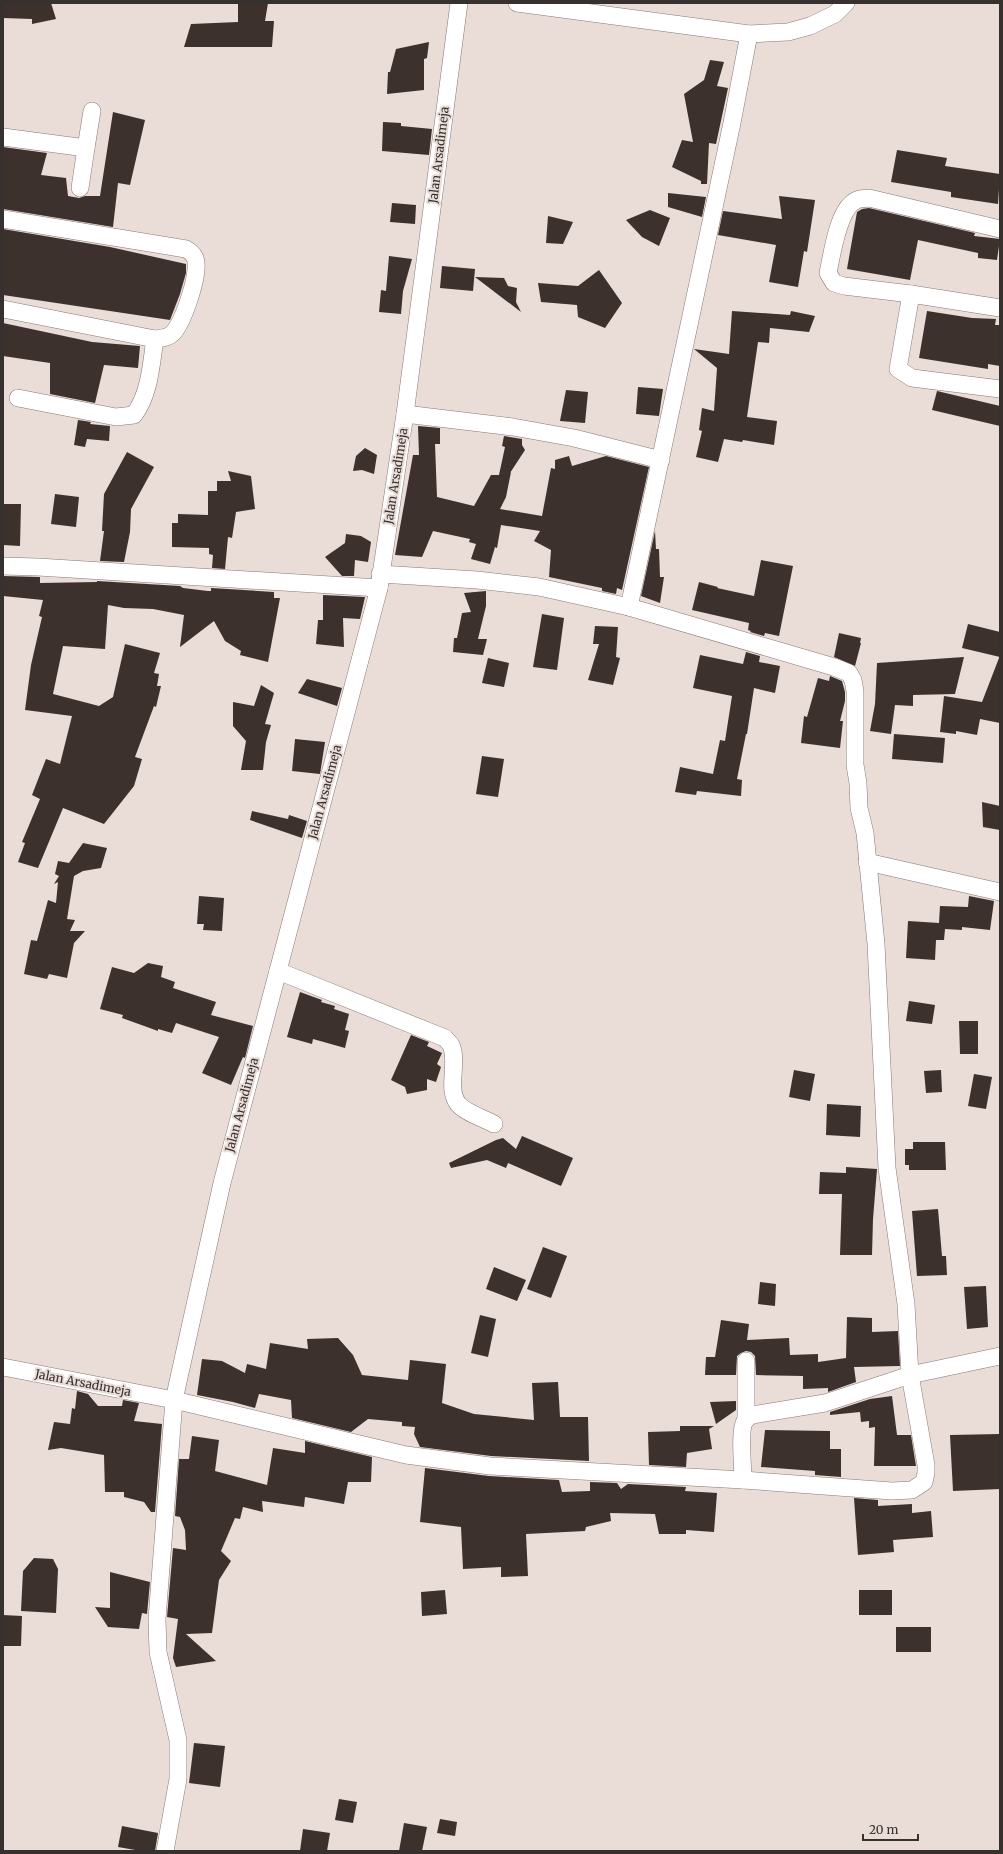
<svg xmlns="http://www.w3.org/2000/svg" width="1003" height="1854" viewBox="0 0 1003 1854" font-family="Merriweather,serif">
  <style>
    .building { fill: #3c312d }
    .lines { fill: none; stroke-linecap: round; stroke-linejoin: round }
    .minor-casing { stroke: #877a75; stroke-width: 18 }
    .minor { stroke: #fff; stroke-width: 17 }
    .labels { text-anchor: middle; stroke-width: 4; stroke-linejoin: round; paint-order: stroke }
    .street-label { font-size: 12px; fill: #36312f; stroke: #eadcd6 }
  </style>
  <rect width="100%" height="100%" fill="#eadcd6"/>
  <g class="building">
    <path d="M 3,3 L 51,3 L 56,19 L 32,24 L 32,19 L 3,18 Z"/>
    <path d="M 238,3 L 268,3 L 265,21 L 274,21 L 272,47 L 184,47 L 191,24 L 238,22 Z"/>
    <path d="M 429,42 L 427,58 L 424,59 L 424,90 L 387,94 L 388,72 L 390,72 L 396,49 Z"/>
    <path d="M 710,60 L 724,62 L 717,86 L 728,88 L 716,144 L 709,143 L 707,184 L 701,184 L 701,181 L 672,167 L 682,140 L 693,142 L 684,94 L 704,80 Z"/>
    <path d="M 113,112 L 145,120 L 130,185 L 118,183 L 113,227 L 3,209 L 3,147 L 47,153 L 41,175 L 66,178 L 68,196 L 79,198 L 85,196 L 100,196 Z"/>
    <path d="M 383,122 L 401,123 L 401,126 L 432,129 L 429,155 L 382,151 Z"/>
    <path d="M 897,150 L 947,158 L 945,166 L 1000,174 L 998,204 L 951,197 L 951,192 L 891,182 Z"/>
    <path d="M 668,193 L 706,197 L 702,217 L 668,207 Z"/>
    <path d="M 779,196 L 815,200 L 807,252 L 804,251 L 798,287 L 769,282 L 776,245 L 718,235 L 723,211 L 782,219 Z"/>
    <path d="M 392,203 L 416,205 L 415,224 L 390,222 Z"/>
    <path d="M 869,208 L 975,233 L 974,236 L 1000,239 L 997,260 L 978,258 L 978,253 L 918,240 L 910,280 L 847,269 L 857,212 L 862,209 Z"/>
    <path d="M 650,210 L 670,218 L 659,246 L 642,237 L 626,220 Z"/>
    <path d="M 548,216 L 573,222 L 563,244 L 546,243 Z"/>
    <path d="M 3,229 L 110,247 L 186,264 L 186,273 L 180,294 L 170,320 L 3,295 Z"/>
    <path d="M 389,256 L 412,259 L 403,291 L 401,314 L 379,312 L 381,290 L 386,291 Z"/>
    <path d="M 442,266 L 475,269 L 473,291 L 440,288 Z"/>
    <path d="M 599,270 L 622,303 L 605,328 L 578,317 L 577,305 L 541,302 L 538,283 L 578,286 Z"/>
    <path d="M 475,277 L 504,278 L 508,286 L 517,288 L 516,302 L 521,312 Z"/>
    <path d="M 732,311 L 790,315 L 791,311 L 815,316 L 809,332 L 770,328 L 769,343 L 758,342 L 747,417 L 777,421 L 774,445 L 743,440 L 742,442 L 724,439 L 718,462 L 696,457 L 702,431 L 699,430 L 702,408 L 714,411 L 717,368 L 694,349 L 729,354 Z"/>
    <path d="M 927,311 L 972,318 L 996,319 L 995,325 L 1000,325 L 1000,366 L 988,364 L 988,369 L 919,358 Z"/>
    <path d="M 3,323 L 92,342 L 140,346 L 138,368 L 104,365 L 95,403 L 50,394 L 50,363 L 3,356 Z"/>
    <path d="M 638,387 L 663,389 L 659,416 L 636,414 Z"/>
    <path d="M 566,390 L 588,392 L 585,423 L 560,421 Z"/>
    <path d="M 937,391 L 1000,406 L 1000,426 L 932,410 Z"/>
    <path d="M 78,420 L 91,422 L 90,424 L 110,426 L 109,441 L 87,439 L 85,447 L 74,445 Z"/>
    <path d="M 418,426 L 440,428 L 440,444 L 435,444 L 437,497 L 474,506 L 491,475 L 499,475 L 505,447 L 502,446 L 504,436 L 522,439 L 522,445 L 525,450 L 510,473 L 511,472 L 506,497 L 500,509 L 542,516 L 551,468 L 555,469 L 555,460 L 569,456 L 572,466 L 606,456 L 649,467 L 622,590 L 617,588 L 616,594 L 602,591 L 602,588 L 549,577 L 551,550 L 534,541 L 540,531 L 501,525 L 497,548 L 495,547 L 490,564 L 471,559 L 476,544 L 469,542 L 470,539 L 433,531 L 422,557 L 395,555 L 413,455 L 419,455 Z"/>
    <path d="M 365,448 L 377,455 L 374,474 L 362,470 L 353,471 L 356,456 Z"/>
    <path d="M 127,452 L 154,467 L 131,509 L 130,532 L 124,562 L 100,561 L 104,531 L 102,531 L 104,494 Z"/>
    <path d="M 228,471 L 251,476 L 255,509 L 236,512 L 232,538 L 228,537 L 225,569 L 212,568 L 213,555 L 209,554 L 209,548 L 172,547 L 172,523 L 178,523 L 178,514 L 208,515 L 208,491 L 217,491 L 217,481 L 231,481 Z"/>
    <path d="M 55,494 L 79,497 L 76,527 L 51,524 Z"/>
    <path d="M 3,504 L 21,504 L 20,546 L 3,545 Z"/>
    <path d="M 655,531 L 656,549 L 659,549 L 660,577 L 664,577 L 660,603 L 641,596 Z"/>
    <path d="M 346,534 L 361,536 L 371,542 L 368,562 L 355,560 L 354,576 L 342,576 L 325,557 L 345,543 Z"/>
    <path d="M 761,560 L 793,566 L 779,636 L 765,633 L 764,636 L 750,632 L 751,631 L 748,630 L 749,623 L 692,610 L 699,582 L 718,587 L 717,588 L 754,596 Z"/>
    <path d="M 3,576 L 40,577 L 40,583 L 97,582 L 97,581 L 180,586 L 183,588 L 208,591 L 211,591 L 211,588 L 274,592 L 274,598 L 280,598 L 268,662 L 240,655 L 241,651 L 225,641 L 214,621 L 180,647 L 184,615 L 153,609 L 124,608 L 108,605 L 105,649 L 63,646 L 53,694 L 99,706 L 113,697 L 125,644 L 160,653 L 154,673 L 159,674 L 157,686 L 161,686 L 156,707 L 154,706 L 135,757 L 142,759 L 134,786 L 104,824 L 63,808 L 38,868 L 18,862 L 25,843 L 22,842 L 40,799 L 32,795 L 46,759 L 60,764 L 72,716 L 25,710 L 31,665 L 42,617 L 39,616 L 43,600 L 3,596 Z"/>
    <path d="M 486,591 L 486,606 L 478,639 L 487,639 L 483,655 L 453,652 L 454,638 L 457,638 L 462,613 L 471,612 L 464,593 Z"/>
    <path d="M 323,595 L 365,597 L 360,619 L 343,618 L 344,647 L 316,644 L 318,620 L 323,620 Z"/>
    <path d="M 542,614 L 564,618 L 557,670 L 533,667 Z"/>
    <path d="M 968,624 L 1000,632 L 1000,657 L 962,648 Z"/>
    <path d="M 595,626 L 618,627 L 616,657 L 620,658 L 613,685 L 588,680 L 599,644 L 593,644 Z"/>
    <path d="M 839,633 L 861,638 L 860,643 L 861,643 L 855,666 L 834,657 Z"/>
    <path d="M 746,652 L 760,656 L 759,662 L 780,666 L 775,693 L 754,688 L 747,734 L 746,734 L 737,779 L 742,780 L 741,796 L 697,791 L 696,795 L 675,792 L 680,767 L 713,774 L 720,740 L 725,741 L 732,696 L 693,688 L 700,655 L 743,664 Z"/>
    <path d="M 964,657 L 955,694 L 913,695 L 913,706 L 895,705 L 891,734 L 870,731 L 875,704 L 877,663 Z"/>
    <path d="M 488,658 L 509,663 L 504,687 L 482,683 Z"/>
    <path d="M 999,658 L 1000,659 L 1000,723 L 980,719 L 977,735 L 956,731 L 956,734 L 940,732 L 944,696 L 982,702 Z"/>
    <path d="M 830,676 L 842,681 L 845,692 L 845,701 L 840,721 L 843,721 L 840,748 L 801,743 L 804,716 L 807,717 L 818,678 L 829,681 Z"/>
    <path d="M 307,679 L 342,688 L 337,706 L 298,693 Z"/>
    <path d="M 261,685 L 274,693 L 265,724 L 271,725 L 266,742 L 263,770 L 241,770 L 246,741 L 233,726 L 233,702 L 254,706 Z"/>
    <path d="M 894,734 L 945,738 L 943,763 L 892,759 Z"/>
    <path d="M 295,739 L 325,742 L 320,774 L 292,771 Z"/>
    <path d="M 482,756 L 504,759 L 498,797 L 476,794 Z"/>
    <path d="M 982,802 L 1000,806 L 1000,830 L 983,827 Z"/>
    <path d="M 252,811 L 288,819 L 289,815 L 307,821 L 302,838 L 250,820 Z"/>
    <path d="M 83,843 L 107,848 L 101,868 L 83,871 L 74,876 L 67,919 L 75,920 L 70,931 L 85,931 L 74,943 L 67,978 L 49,974 L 47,979 L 24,974 L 31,940 L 37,941 L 48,900 L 56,903 L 58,882 L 54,884 L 59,876 L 55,874 L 58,861 L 69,863 Z"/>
    <path d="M 199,896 L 224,898 L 222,931 L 203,930 L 204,924 L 197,924 Z"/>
    <path d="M 969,896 L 994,901 L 990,930 L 962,927 L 962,930 L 945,929 L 944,940 L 936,940 L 935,960 L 906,958 L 908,921 L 939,923 L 940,906 L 968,907 Z"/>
    <path d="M 148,963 L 163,966 L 161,977 L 175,982 L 173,988 L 216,1002 L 211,1015 L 253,1026 L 245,1058 L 243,1057 L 231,1085 L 202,1073 L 219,1037 L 176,1023 L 172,1033 L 158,1029 L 158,1031 L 122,1018 L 123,1015 L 100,1009 L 112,967 L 134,973 Z"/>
    <path d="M 300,992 L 322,1000 L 321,1002 L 335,1006 L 334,1009 L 349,1014 L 345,1030 L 349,1031 L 345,1048 L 313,1039 L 312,1044 L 287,1037 Z"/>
    <path d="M 909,1001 L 935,1005 L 932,1024 L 906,1021 Z"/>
    <path d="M 959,1021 L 978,1021 L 978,1054 L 960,1054 Z"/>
    <path d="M 411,1035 L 429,1042 L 427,1046 L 442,1053 L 437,1064 L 441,1067 L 436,1082 L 427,1079 L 427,1090 L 407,1094 L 405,1087 L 391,1080 Z"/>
    <path d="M 794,1070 L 815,1074 L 810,1101 L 789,1097 Z"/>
    <path d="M 941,1070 L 942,1092 L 926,1093 L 924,1071 Z"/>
    <path d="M 974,1074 L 992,1077 L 986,1109 L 968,1106 Z"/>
    <path d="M 827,1104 L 861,1106 L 860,1137 L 826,1135 Z"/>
    <path d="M 522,1136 L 573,1158 L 561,1186 L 508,1163 L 506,1168 L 487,1160 L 451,1168 L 449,1163 L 496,1140 L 503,1138 L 516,1149 Z"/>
    <path d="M 913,1142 L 945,1142 L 946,1170 L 909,1170 L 909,1165 L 905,1165 L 905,1149 L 913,1149 Z"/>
    <path d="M 846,1167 L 877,1169 L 873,1219 L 872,1255 L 840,1255 L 842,1194 L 819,1194 L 820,1172 L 846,1173 Z"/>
    <path d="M 938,1209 L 942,1256 L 946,1256 L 947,1275 L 917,1276 L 912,1211 Z"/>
    <path d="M 543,1247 L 567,1256 L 551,1298 L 527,1289 Z"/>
    <path d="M 494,1267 L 526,1280 L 517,1301 L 486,1289 Z"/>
    <path d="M 760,1282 L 776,1284 L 775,1306 L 758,1304 Z"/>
    <path d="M 986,1286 L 988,1327 L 967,1329 L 964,1287 Z"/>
    <path d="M 480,1315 L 496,1319 L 488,1357 L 471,1353 Z"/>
    <path d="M 847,1317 L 872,1318 L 872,1332 L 898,1331 L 900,1366 L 854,1367 L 856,1382 L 828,1392 L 828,1388 L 803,1389 L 803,1376 L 756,1375 L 755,1356 L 751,1352 L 746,1351 L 741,1353 L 737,1356 L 736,1375 L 705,1375 L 706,1357 L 715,1357 L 721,1320 L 749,1324 L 747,1340 L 789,1338 L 790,1355 L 818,1354 L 818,1362 L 846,1358 Z"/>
    <path d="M 338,1338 L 353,1355 L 362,1375 L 408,1380 L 410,1360 L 446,1364 L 442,1403 L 474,1414 L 534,1420 L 532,1383 L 558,1382 L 560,1417 L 588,1417 L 589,1461 L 491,1456 L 420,1447 L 414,1434 L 415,1427 L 402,1426 L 402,1422 L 368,1419 L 351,1432 L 292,1418 L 291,1400 L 259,1394 L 255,1408 L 233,1402 L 197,1395 L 202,1359 L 222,1361 L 245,1373 L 247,1364 L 266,1369 L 270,1343 L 308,1349 L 307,1339 Z"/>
    <path d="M 77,1391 L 88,1394 L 98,1406 L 122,1406 L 123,1400 L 139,1403 L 134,1421 L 162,1424 L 155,1512 L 151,1512 L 144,1502 L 124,1497 L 124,1492 L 105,1492 L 104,1455 L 61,1448 L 48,1450 L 54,1422 L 70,1424 L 72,1408 L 75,1409 Z"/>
    <path d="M 892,1396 L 897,1435 L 911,1435 L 916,1466 L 874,1466 L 875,1427 L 869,1428 L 869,1421 L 861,1422 L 860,1412 L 830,1415 L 830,1412 L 870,1399 Z"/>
    <path d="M 736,1401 L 736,1410 L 716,1424 L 710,1402 Z"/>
    <path d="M 680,1426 L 714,1426 L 709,1429 L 712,1449 L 687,1453 L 686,1467 L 649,1465 L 648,1432 L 680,1431 Z"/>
    <path d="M 765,1430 L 830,1431 L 830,1449 L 841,1449 L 841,1477 L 815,1475 L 815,1471 L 761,1467 Z"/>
    <path d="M 1000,1434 L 1000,1489 L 953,1491 L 950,1435 Z"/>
    <path d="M 192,1436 L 219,1440 L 215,1471 L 267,1485 L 273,1448 L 305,1453 L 305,1441 L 372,1457 L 371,1482 L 348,1482 L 344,1504 L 305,1497 L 304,1507 L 262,1501 L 263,1512 L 243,1507 L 240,1519 L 235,1518 L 221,1551 L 231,1561 L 219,1580 L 212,1633 L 186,1634 L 216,1661 L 176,1667 L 173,1658 L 178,1619 L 167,1617 L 173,1548 L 186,1550 L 185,1530 L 180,1517 L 175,1516 L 179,1459 L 189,1459 Z"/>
    <path d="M 425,1468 L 489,1476 L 559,1480 L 562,1492 L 590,1491 L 590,1482 L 617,1483 L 621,1489 L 628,1484 L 686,1487 L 685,1491 L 717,1493 L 714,1532 L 686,1530 L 686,1534 L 659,1534 L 655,1514 L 610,1513 L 611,1521 L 586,1527 L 585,1531 L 526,1534 L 528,1576 L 501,1577 L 501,1567 L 463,1569 L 461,1527 L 420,1522 Z"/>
    <path d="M 854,1498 L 878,1500 L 878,1506 L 912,1504 L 912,1513 L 931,1511 L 933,1537 L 893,1540 L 894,1552 L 858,1555 Z"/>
    <path d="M 34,1558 L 53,1559 L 58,1569 L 56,1613 L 21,1611 L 23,1571 Z"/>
    <path d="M 110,1572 L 150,1582 L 147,1614 L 142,1613 L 139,1629 L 108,1627 L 95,1607 L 110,1608 Z"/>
    <path d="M 445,1590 L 447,1614 L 422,1616 L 421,1592 Z"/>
    <rect x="859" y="1590" width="33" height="25"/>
    <path d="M 3,1615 L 22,1616 L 21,1646 L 3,1646 Z"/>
    <rect x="896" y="1627" width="35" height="25"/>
    <path d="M 194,1743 L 225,1746 L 220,1787 L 189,1783 Z"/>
    <path d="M 339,1799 L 357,1802 L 353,1823 L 335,1820 Z"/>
    <path d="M 440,1819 L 457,1822 L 455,1836 L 437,1833 Z"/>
    <path d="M 404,1823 L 427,1827 L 422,1851 L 399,1851 Z"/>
    <path d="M 122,1826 L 158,1833 L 155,1851 L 141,1851 L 118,1847 Z"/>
    <path d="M 303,1829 L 330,1833 L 327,1851 L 300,1851 Z"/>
  </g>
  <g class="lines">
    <g class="minor-casing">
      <g id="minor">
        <path d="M 517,3 L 749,34 L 788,32 L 810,26 L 835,14 L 846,3"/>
        <path d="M 3,137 L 86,148 L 92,111"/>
        <path d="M 80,188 L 86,148"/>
        <path d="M 3,219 L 186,249 C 190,251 193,254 195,258 C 201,272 183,322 173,333 C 168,338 162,338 155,339 L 3,309"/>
        <path d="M 1000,229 L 869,198 C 866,199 861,198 857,200 C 838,207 832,255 828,273 L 834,283 L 844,286 L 911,294 L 898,369 L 912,378 L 1000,389"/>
        <path d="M 911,294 L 1000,308"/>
        <path d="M 18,398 L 116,417 L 134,415 C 150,393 151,365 155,339"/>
        <path d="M 405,414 L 513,427 L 574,438 L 661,460"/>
        <path d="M 3,566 L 38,567 L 379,588"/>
        <path d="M 629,607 L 732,123 L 749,34"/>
        <path d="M 867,862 L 1000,892"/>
        <path d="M 278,971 L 445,1038 C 446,1040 450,1043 451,1045 C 459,1063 446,1088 458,1104 C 466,1113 483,1118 494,1124"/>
        <path d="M 746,1361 L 746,1418"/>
        <path d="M 3,1367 L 174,1400 L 406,1455 L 490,1466 L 743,1480 L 892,1491 L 912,1490 L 924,1482 L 926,1473 L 926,1465 L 910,1375 L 906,1304 L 887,1168 L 876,944 L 865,833 L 859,808 L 858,783 L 855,765 L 855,691 L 853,680 L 849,673 L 834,667 L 629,607 L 539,587 L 477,580 L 380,574"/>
        <path d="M 743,1480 C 743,1468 739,1429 745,1421 C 747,1418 749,1417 752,1415 L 825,1403 L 910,1375 L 1000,1356"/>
        <path d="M 165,1851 L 178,1779 L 178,1740 L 158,1652 L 157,1619 L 174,1400 L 222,1183 L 379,588 L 405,414 L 459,3"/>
      </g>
    </g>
    <use href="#minor" class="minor"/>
  </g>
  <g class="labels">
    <g class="street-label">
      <text transform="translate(439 155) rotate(-83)" y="4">Jalan Arsadimeja</text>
      <text transform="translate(396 476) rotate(-81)" y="4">Jalan Arsadimeja</text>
      <text transform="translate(325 792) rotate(-75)" y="4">Jalan Arsadimeja</text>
      <text transform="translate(242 1105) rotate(-75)" y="4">Jalan Arsadimeja</text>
      <text transform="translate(83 1383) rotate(11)" y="4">Jalan Arsadimeja</text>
    </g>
  </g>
  <rect width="1003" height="1854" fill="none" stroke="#36312f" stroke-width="8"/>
  <path d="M863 1834v6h55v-6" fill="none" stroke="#36312f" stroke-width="2"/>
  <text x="869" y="1834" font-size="12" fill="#36312f" stroke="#eadcd6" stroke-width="3" paint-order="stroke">20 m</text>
</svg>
